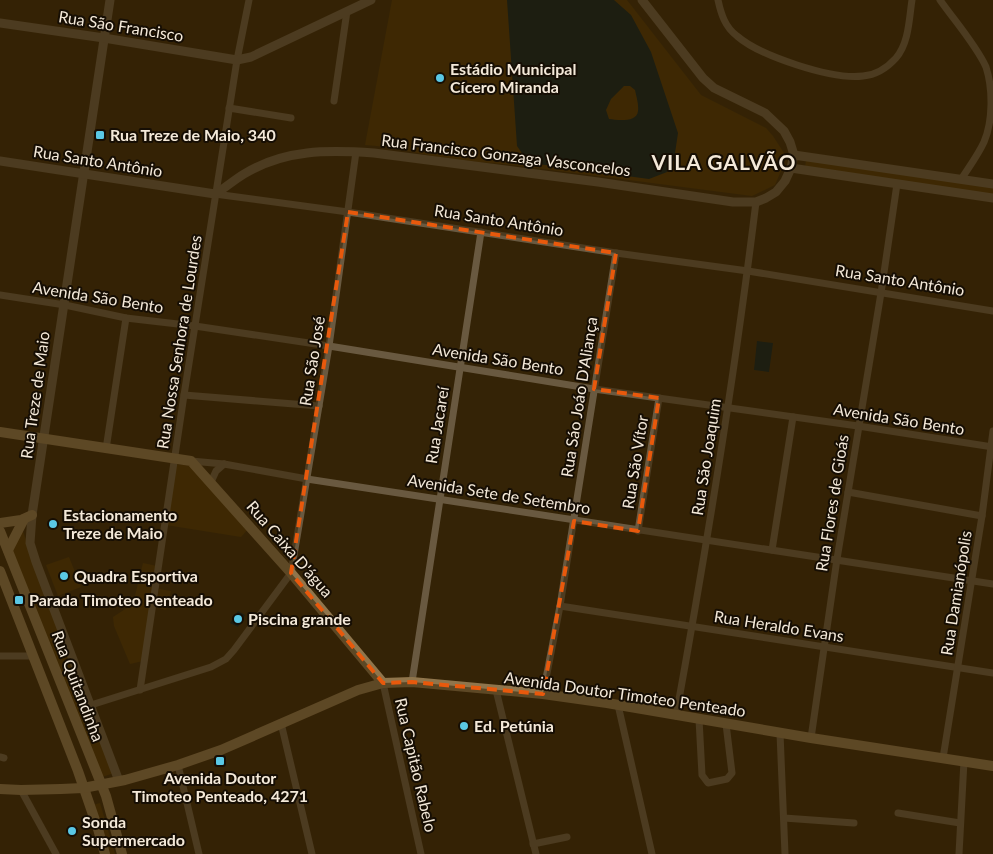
<svg xmlns="http://www.w3.org/2000/svg" width="993" height="854" viewBox="0 0 993 854" font-family="Lato,sans-serif">
  <style>
    .green { fill: #493000 }
    .water { fill: #001920; fill-rule: evenodd }
    .lines { fill: none; stroke-linecap: round; stroke-linejoin: round }
    .minor { stroke: #695940; stroke-width: 7 }
    .tertiary { stroke: #695940; stroke-width: 9 }
    .secondary { stroke: #8f754c; stroke-width: 10 }
    .marked { fill: none; stroke: #e8590c; stroke-width: 4; stroke-dasharray: 10 6; stroke-linejoin: round }
    .poi-dot { fill: #5ac8e5; stroke: #160e04; stroke-width: 2 }
    .labels { text-anchor: middle; stroke-width: 4; stroke-linejoin: round; paint-order: stroke }
    .street-label { font-size: 16px; fill: #f4e9d9; stroke: #160e04 }
    .poi-label { font-size: 16px; font-weight: bold; fill: #f4e9d9; stroke: #160e04; text-anchor: start }
    .district-label { font-size: 21px; font-weight: bold; letter-spacing: 1px; fill: #f4e9d9; stroke: #160e04 }
  </style>
  <rect width="100%" height="100%" fill="#342306"/>
  <g class="green">
    <path d="M 392,0 L 627,0 L 701,95 L 766,128 L 773,136 L 784,153 L 784,164 L 775,185 L 752,196 L 513,165 C 488,163 463,161 439,157 C 414,153 390,146 365,145 Z"/>
    <path d="M 806,160 L 993,187 L 993,195 L 805,168 Z"/>
    <path d="M 175,464 L 193,466 L 249,528 L 241,537 L 166,525 Z"/>
    <path d="M 22,529 L 114,773 L 99,778 L 9,550 Z"/>
    <path d="M 69,557 L 81,587 L 58,596 L 46,565 Z"/>
    <path d="M 143,563 L 157,566 L 143,661 L 130,664 L 114,626 L 113,617 L 133,604 Z"/>
    <path d="M 159,589 L 171,591 L 166,610 L 155,607 Z"/>
    <path d="M 100,803 L 115,854 L 107,854 L 93,805 Z"/>
  </g>
  <g class="water">
    <path d="M 507,0 L 614,0 L 631,15 L 651,52 L 678,133 L 674,160 L 667,172 L 649,179 L 538,164 L 526,159 L 517,146 ZM 624,86 L 630,86 L 635,90 C 636,96 639,104 638,111 C 637,123 617,120 609,119 L 606,110 L 611,99 Z"/>
    <path d="M 757,341 L 773,343 L 769,372 L 754,370 Z"/>
    <path d="M 238,611 L 245,615 L 238,627 L 230,623 Z"/>
  </g>
  <g class="lines">
    <g class="minor">
      <path d="M 718,0 C 721,14 725,27 737,36 C 760,56 832,80 863,76 C 876,75 887,68 896,58 C 909,43 909,19 912,0"/>
      <path d="M 940,0 C 954,20 976,45 986,67 C 993,89 993,121 984,142 C 978,155 969,167 962,178"/>
      <path d="M 334,101 L 347,11"/>
      <path d="M 229,108 L 291,118"/>
      <path d="M 215,194 L 348,212 L 616,253 L 748,271 L 993,311"/>
      <path d="M 0,295 L 65,305 L 126,318 L 195,326 L 329,346 L 594,389 L 858,426 L 993,447"/>
      <path d="M 184,395 L 319,406"/>
      <path d="M 106,449 L 126,318"/>
      <path d="M 191,461 L 224,464 L 307,479 L 993,584"/>
      <path d="M 211,482 L 216,471 L 224,464"/>
      <path d="M 848,492 L 982,516"/>
      <path d="M 638,531 L 659,398"/>
      <path d="M 772,550 L 793,417"/>
      <path d="M 560,606 L 993,673"/>
      <path d="M 0,656 L 33,656"/>
      <path d="M 412,682 L 481,232"/>
      <path d="M 383,683 L 421,854"/>
      <path d="M 140,690 L 184,395 L 237,60 L 249,0"/>
      <path d="M 496,690 L 536,854"/>
      <path d="M 543,694 L 560,606 L 616,253"/>
      <path d="M 91,705 L 211,667 L 226,659 L 234,650 L 291,573 L 329,346 L 356,152"/>
      <path d="M 618,705 L 652,854"/>
      <path d="M 676,716 C 707,545 735,374 756,202"/>
      <path d="M 699,719 L 702,775 L 708,783 L 727,779 L 732,773 L 726,724"/>
      <path d="M 281,723 L 312,854"/>
      <path d="M 780,733 L 785,854"/>
      <path d="M 811,738 L 837,559 L 881,293 L 897,184"/>
      <path d="M 0,757 L 4,758"/>
      <path d="M 943,758 L 982,516 L 993,431"/>
      <path d="M 178,765 L 199,854"/>
      <path d="M 21,790 L 56,854"/>
      <path d="M 898,813 L 960,823"/>
      <path d="M 784,818 L 854,823"/>
      <path d="M 533,844 L 567,837"/>
      <path d="M 959,854 L 964,761"/>
    </g>
    <g class="tertiary">
      <path d="M 110,0 L 32,515 L 30,543 L 36,562 L 119,781"/>
      <path d="M 0,23 L 104,38 L 237,60 L 251,57 L 371,0"/>
      <path d="M 794,155 L 993,184"/>
      <path d="M 0,161 L 215,194 C 225,188 234,180 244,174 C 285,149 328,150 374,153 L 598,182 L 733,202 L 756,202 L 766,198 L 776,192 L 785,181 L 791,168 L 794,155 L 790,142 L 784,131 L 765,113 L 714,88 L 703,78 L 642,0"/>
      <path d="M 791,168 L 993,198"/>
    </g>
    <g class="secondary">
      <path d="M 0,432 L 191,461 L 291,573 L 383,683"/>
      <path d="M 0,523 L 21,520 L 32,515"/>
      <path d="M 0,531 L 106,796 L 122,854"/>
      <path d="M 8,550 L 24,519"/>
      <path d="M 0,571 L 78,771 L 98,829 L 105,854"/>
      <path d="M 0,789 L 21,790 L 61,789 L 83,788 L 125,780 L 178,765 L 221,750 L 358,690 L 383,683 L 412,682 L 543,694 L 607,703 L 811,738 L 993,766"/>
    </g>
  </g>
  <path d="M0 0H993V854H0ZM 348,212 L 616,253 L 594,389 L 659,398 L 638,531 L 574,521 L 543,694 L 412,682 L 383,683 L 291,573 Z" fill="#342306" fill-opacity=".55" fill-rule="evenodd"/>
  <path class="marked" d="M 348,212 L 616,253 L 594,389 L 659,398 L 638,531 L 574,521 L 543,694 L 412,682 L 383,683 L 291,573 Z"/>
  <g class="poi-dot">
    <circle cx="440" cy="78" r="5"/>
    <rect x="95" y="130" width="10" height="10" rx="2.5"/>
    <circle cx="53" cy="524" r="5"/>
    <circle cx="64" cy="576" r="5"/>
    <rect x="14" y="595" width="10" height="10" rx="2.5"/>
    <circle cx="238" cy="619" r="5"/>
    <circle cx="464" cy="726" r="5"/>
    <rect x="215" y="756" width="10" height="10" rx="2.5"/>
    <circle cx="72" cy="831" r="5"/>
  </g>
  <g class="labels">
    <g class="street-label">
      <text transform="translate(121 26) rotate(9)" y="6">Rua São Francisco</text>
      <text transform="translate(506 155) rotate(7)" y="6">Rua Francisco Gonzaga Vasconcelos</text>
      <text transform="translate(98 161) rotate(9)" y="6">Rua Santo Antônio</text>
      <text transform="translate(499 220) rotate(9)" y="6">Rua Santo Antônio</text>
      <text transform="translate(900 280) rotate(9)" y="6">Rua Santo Antônio</text>
      <text transform="translate(98 297) rotate(9)" y="6">Avenida São Bento</text>
      <text transform="translate(179 342) rotate(-81)" y="6">Rua Nossa Senhora de Lourdes</text>
      <text transform="translate(498 359) rotate(9)" y="6">Avenida São Bento</text>
      <text transform="translate(312 361) rotate(-81)" y="6">Rua São José</text>
      <text transform="translate(35 395) rotate(-82)" y="6">Rua Treze de Maio</text>
      <text transform="translate(579 397) rotate(-81)" y="6">Rua Sáo Joáo D'Aliança</text>
      <text transform="translate(899 419) rotate(9)" y="6">Avenida São Bento</text>
      <text transform="translate(437 425) rotate(-81)" y="6">Rua Jacareí</text>
      <text transform="translate(706 457) rotate(-81)" y="6">Rua São Joaquim</text>
      <text transform="translate(635 462) rotate(-81)" y="6">Rua São Vítor</text>
      <text transform="translate(499 494) rotate(9)" y="6">Avenida Sete de Setembro</text>
      <text transform="translate(832 503) rotate(-81)" y="6">Rua Flores de Gioás</text>
      <text transform="translate(290 549) rotate(49)" y="6">Rua Caixa D'água</text>
      <text transform="translate(956 593) rotate(-81)" y="6">Rua Damianópolis</text>
      <text transform="translate(779 626) rotate(9)" y="6">Rua Heraldo Evans</text>
      <text transform="translate(78 686) rotate(69)" y="6">Rua Quitandinha</text>
      <text transform="translate(625 694) rotate(8)" y="6">Avenida Doutor Timoteo Penteado</text>
      <text transform="translate(416 765) rotate(77)" y="6">Rua Capitão Rabelo</text>
    </g>
    <g class="poi-label">
      <text x="450" y="75">Estádio Municipal<tspan x="450" dy="18">Cícero Miranda</tspan></text>
      <text x="110" y="141">Rua Treze de Maio, 340</text>
      <text x="63" y="521">Estacionamento<tspan x="63" dy="18">Treze de Maio</tspan></text>
      <text x="74" y="582">Quadra Esportiva</text>
      <text x="29" y="606">Parada Timoteo Penteado</text>
      <text x="248" y="625">Piscina grande</text>
      <text x="474" y="732">Ed. Petúnia</text>
      <text x="220" y="784" text-anchor="middle">Avenida Doutor<tspan x="220" dy="18">Timoteo Penteado, 4271</tspan></text>
      <text x="82" y="828">Sonda<tspan x="82" dy="18">Supermercado</tspan></text>
    </g>
    <g class="district-label">
      <text x="724" y="170">VILA GALVÃO</text>
    </g>
  </g>
</svg>
